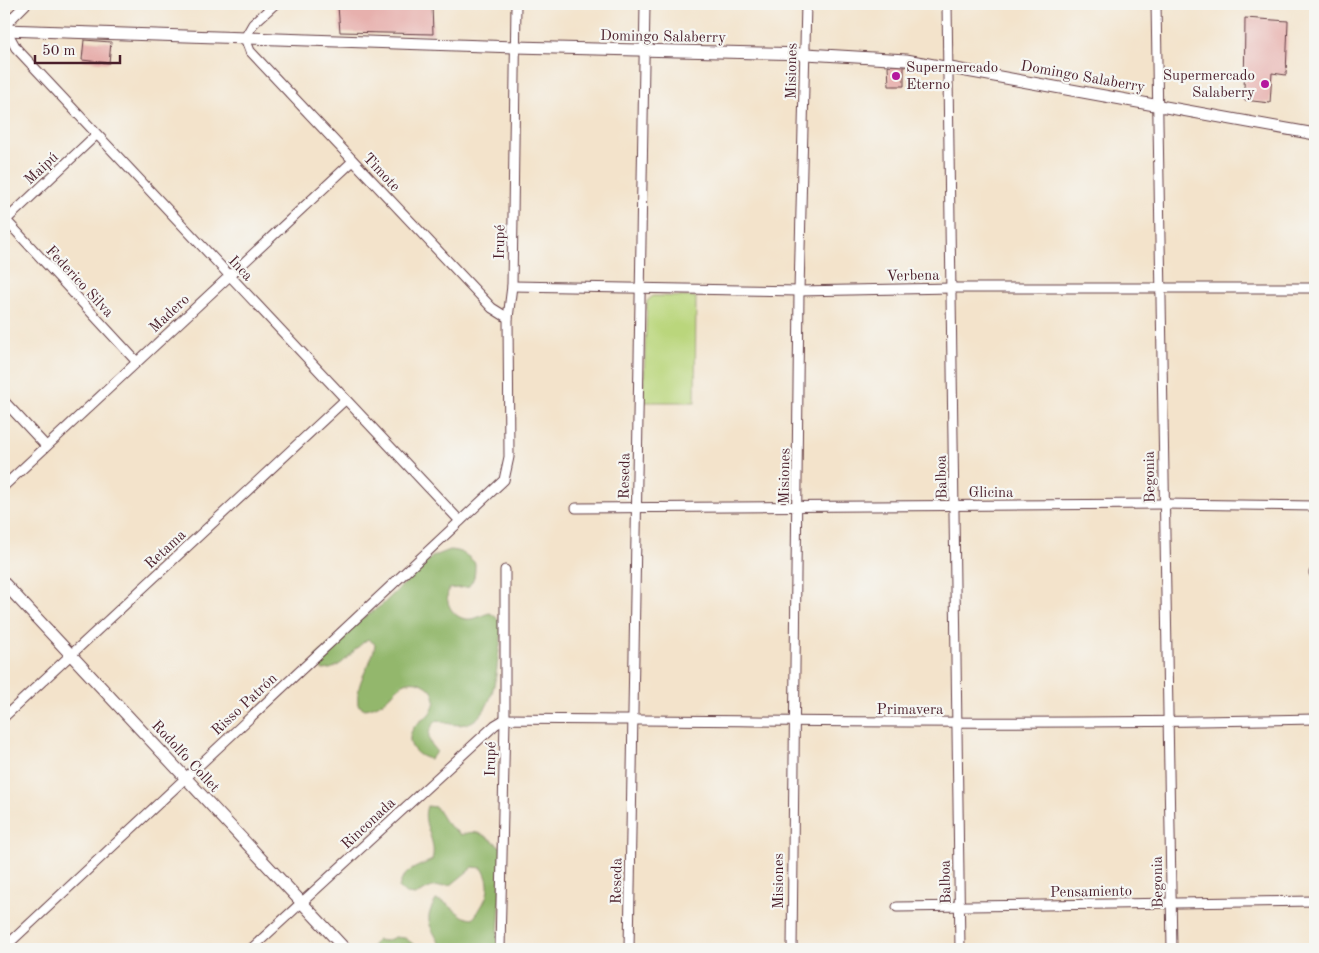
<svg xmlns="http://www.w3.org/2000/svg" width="1319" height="953" viewBox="0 0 1319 953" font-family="'Old Standard TT',serif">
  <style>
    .green { fill: #bad67c; stroke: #827a54 }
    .forest { fill: #93b76c; stroke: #6e6b4c }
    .building { fill: #e7b0ad }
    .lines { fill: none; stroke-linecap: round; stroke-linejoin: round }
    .minor-casing { stroke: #633c43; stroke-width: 11 }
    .tertiary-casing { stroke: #633c43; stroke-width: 13 }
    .minor { stroke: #fff; stroke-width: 9 }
    .tertiary { stroke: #fff; stroke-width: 11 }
    .poi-dot { fill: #b5179e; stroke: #f6f6f2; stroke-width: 2 }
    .labels { text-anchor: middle; stroke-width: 4.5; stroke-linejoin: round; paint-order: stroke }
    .street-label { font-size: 15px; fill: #4a1f2b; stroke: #f6f6f2 }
    .poi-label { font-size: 15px; fill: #4a1f2b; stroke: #f6f6f2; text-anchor: start }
  </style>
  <rect width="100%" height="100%" fill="#f6f6f2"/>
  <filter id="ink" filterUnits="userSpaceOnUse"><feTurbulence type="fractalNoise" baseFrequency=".02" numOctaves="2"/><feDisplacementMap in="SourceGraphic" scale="10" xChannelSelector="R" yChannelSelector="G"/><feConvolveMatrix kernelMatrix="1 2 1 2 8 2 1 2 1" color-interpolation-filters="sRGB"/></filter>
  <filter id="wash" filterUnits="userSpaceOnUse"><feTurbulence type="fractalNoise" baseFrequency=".0096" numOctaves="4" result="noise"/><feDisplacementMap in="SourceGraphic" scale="20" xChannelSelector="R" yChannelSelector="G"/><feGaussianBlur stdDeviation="1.12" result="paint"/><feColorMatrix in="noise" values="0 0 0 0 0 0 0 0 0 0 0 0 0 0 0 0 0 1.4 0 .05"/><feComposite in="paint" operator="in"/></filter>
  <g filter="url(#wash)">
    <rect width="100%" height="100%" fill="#f3e3cb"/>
    <path class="green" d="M 653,296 L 696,297 L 695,402 L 643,402 L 647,301 Z"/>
    <g class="forest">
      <path d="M 450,550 C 462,551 467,555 475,563 C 475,574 475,579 468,587 L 449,589 C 443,602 454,621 471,619 C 476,619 484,614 490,613 C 495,616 498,618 500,624 C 504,633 499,648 498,658 C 495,693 485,740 438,720 C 426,729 426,741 437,752 L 430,759 C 414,756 403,741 415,726 C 419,721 426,718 430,713 C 440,699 433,686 417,682 C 400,679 395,694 383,702 C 377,706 371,708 365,709 L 358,705 C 355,679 372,667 375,644 L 368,639 C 351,650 344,669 323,670 L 316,665 L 316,656 L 350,627 L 382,605 L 432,557 Z"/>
      <path d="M 427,806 L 436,807 L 446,823 L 461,835 C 479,827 489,839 504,849 L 497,949 L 442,949 C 433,927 421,923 436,900 C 452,902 458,919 473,919 C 485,902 495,888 482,868 L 473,867 L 451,885 L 432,887 L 415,895 L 406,894 L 399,888 C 403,869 417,868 432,860 C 438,840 420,825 427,806 Z"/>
      <path d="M 395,937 L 405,938 L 420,949 L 370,949 L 377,940 L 386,941 Z"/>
    </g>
    <g id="blocks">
      <g class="building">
        <path d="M 340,4 L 432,4 L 433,34 L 340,32 L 338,6 Z"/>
        <path d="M 1245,18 L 1288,21 L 1286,75 L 1272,73 L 1270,103 L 1244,100 Z"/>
        <path d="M 84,40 L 111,42 L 109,63 L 82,60 Z"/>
        <path d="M 888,65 L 904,65 L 904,86 L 889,86 Z"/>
      </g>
    </g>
  </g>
  <g filter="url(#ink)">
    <use href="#blocks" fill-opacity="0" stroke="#633c43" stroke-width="1"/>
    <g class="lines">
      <g class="minor-casing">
        <g id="minor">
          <path d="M 26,4 L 9,21 L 6,30 L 16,48 L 460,521"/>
          <path d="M 275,4 L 253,24 L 245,38 L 250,51 L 492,308 L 508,318"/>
          <path d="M 947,4 L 960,949"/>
          <path d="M 1156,4 L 1172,949"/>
          <path d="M 4,218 L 137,362"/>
          <path d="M 4,222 L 96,135"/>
          <path d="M 512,286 L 799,291 L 952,288 L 1315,288"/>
          <path d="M 4,401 L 46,446"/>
          <path d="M 4,486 L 353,161"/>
          <path d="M 576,508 L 1163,504 L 1315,506"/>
          <path d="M 1314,573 L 1315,573"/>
          <path d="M 4,717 L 345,400"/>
          <path d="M 897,907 L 1315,901"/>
          <path d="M 4,948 L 504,480 L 509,457 L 508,318 L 512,286 L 516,4"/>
          <path d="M 251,949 L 495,725 L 505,719 C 775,721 1045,725 1315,719"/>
          <path d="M 500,949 L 505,719 L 505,570"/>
          <path d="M 629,949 L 645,4"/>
          <path d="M 792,949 L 799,291 L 806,4"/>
        </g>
      </g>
      <g class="tertiary-casing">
        <g id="tertiary">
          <path d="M 4,30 L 515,47 L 806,54 L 906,60 L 1315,134"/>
          <path d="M 4,583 L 345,949"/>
        </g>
      </g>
      <use href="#minor" class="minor"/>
      <use href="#tertiary" class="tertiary"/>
    </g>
  </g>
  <g class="poi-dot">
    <circle cx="896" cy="76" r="5"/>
    <circle cx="1265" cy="84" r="5"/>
  </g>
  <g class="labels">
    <g class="street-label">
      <text transform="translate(663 36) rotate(1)" y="5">Domingo Salaberry</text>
      <text transform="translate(791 71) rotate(-89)" y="5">Misiones</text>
      <text transform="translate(1083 76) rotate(10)" y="5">Domingo Salaberry</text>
      <text transform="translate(41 168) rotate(-43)" y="5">Maipú</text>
      <text transform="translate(382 172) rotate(47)" y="5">Timote</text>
      <text transform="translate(499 242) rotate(-89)" y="5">Irupé</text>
      <text transform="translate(241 268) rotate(47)" y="5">Inca</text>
      <text transform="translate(913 275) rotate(-1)" y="5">Verbena</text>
      <text transform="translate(80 281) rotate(47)" y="5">Federico Silva</text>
      <text transform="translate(169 313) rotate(-43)" y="5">Madero</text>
      <text transform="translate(624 476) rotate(-89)" y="5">Reseda</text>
      <text transform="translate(784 476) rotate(-89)" y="5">Misiones</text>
      <text transform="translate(941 477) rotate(-91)" y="5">Balboa</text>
      <text transform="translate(1149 477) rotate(-91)" y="5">Begonia</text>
      <text x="991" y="497">Glicina</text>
      <text transform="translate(165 549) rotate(-43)" y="5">Retama</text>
      <text transform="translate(244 704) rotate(-43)" y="5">Risso Patrón</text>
      <text x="910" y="714">Primavera</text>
      <text transform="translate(186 756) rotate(47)" y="5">Rodolfo Collet</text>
      <text transform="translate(490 759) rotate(-89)" y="5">Irupé</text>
      <text transform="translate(368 823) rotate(-43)" y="5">Rinconada</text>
      <text transform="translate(616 881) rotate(-89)" y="5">Reseda</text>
      <text transform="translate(778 881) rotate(-90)" y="5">Misiones</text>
      <text transform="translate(945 882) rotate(-91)" y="5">Balboa</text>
      <text transform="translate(1157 882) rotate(-91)" y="5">Begonia</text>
      <text transform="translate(1091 891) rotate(-1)" y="5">Pensamiento</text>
    </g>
    <g class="poi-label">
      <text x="906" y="72">Supermercado<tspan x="906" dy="17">Eterno</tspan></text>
      <text x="1255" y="80" text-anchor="end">Supermercado<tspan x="1255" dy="17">Salaberry</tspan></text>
    </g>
  </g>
  <rect width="1319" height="953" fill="none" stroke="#f6f6f2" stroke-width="20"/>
  <path d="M35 55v8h85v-8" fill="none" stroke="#4a1f2b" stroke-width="2.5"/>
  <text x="42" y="55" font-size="15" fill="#4a1f2b" stroke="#f6f6f2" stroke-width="4" paint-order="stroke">50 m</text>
</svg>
